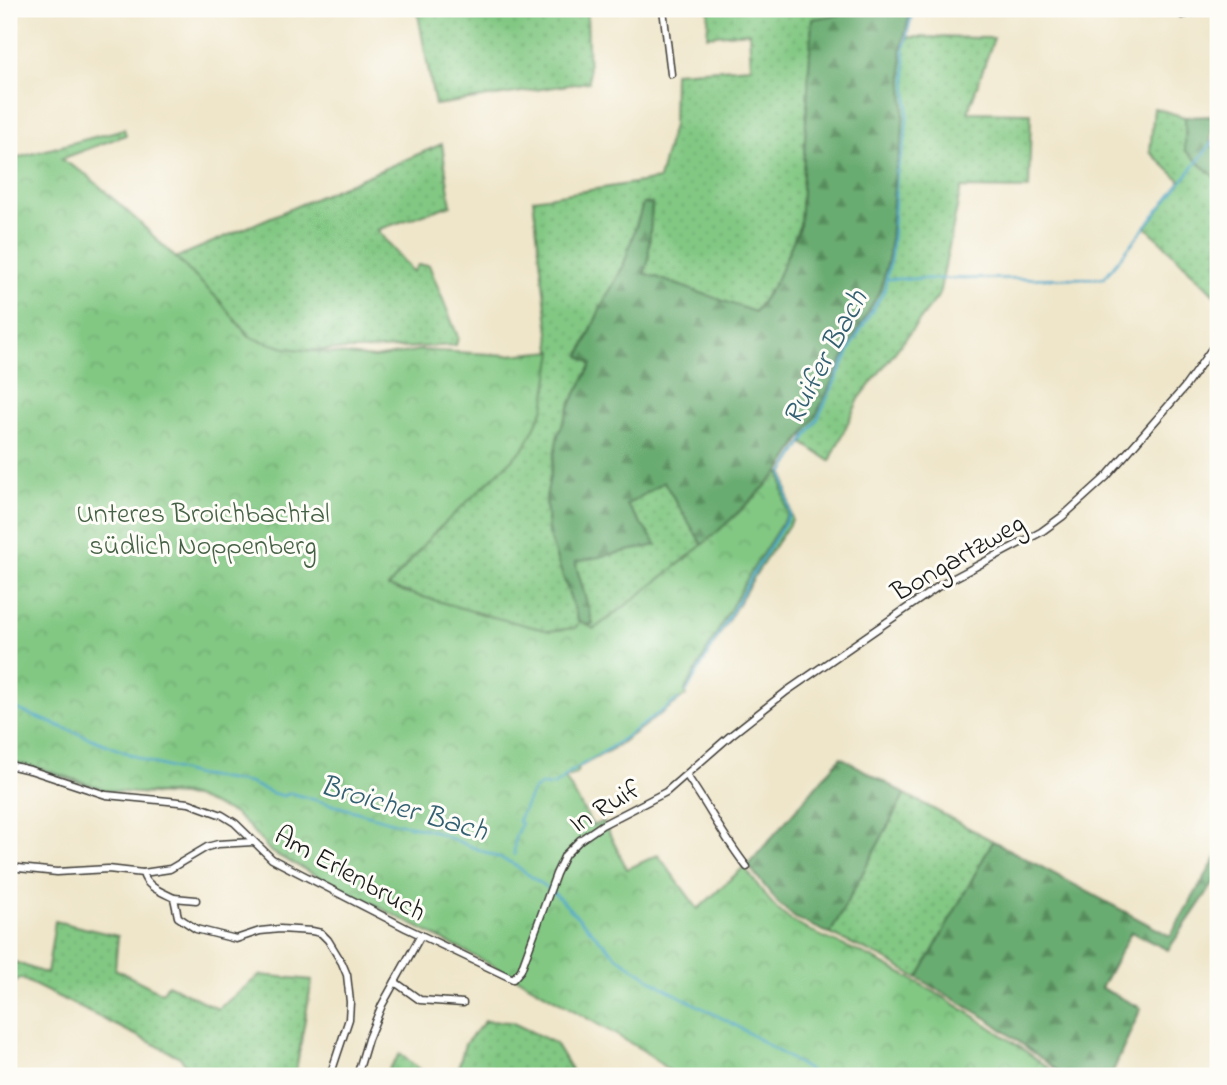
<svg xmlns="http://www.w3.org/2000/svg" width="1227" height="1085" viewBox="0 0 1227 1085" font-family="'Indie Flower',sans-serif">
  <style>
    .grass { fill: url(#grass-dots); stroke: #4f7250; stroke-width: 2 }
    .forest { fill: url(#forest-firs); stroke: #426446; stroke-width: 2 }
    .park { fill: url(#park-crowns); stroke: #4f7250; stroke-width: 2 }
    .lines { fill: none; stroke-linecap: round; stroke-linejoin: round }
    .stream { stroke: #48a5c7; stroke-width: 2.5 }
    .minor-casing { stroke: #3c3a36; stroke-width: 9 }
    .minor { stroke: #fff; stroke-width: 6 }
    .labels { text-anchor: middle; stroke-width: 6; stroke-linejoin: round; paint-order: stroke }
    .park-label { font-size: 28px; fill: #456145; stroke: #fdfcf7 }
    .street-label { font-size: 28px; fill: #1c1c1c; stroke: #fdfcf7 }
    .water-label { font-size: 30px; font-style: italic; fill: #326072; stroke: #fdfcf7 }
  </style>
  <defs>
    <pattern id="grass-dots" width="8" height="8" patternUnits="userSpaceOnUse" patternTransform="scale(1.75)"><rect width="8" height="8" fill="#82c883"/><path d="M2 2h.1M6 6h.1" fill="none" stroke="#70ab71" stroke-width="1.8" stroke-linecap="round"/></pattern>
    <pattern id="forest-firs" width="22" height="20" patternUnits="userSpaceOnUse" patternTransform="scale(1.75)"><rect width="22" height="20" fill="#69ac71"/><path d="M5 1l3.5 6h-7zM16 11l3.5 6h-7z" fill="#568b5c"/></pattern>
    <pattern id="park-crowns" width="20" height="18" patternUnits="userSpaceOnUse" patternTransform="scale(1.75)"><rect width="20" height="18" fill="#82c883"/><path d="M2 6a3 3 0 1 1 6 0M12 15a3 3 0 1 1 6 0" fill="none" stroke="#70ab71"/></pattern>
  </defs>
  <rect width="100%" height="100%" fill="#fdfcf7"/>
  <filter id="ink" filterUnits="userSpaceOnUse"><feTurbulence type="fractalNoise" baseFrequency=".0143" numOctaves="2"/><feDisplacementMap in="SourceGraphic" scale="14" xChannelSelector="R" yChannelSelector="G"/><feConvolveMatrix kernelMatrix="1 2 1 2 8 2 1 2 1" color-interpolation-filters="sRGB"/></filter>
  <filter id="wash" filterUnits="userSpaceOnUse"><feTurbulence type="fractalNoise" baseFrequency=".00686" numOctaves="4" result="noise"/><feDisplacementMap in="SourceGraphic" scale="28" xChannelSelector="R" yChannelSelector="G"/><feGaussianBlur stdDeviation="1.57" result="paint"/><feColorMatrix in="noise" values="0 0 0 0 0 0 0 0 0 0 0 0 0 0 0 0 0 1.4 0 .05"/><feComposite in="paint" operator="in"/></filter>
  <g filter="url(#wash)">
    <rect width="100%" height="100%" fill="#efe6ca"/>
    <g class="grass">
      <path d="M 417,9 L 556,9 L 587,12 L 589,82 L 435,105 Z"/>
      <path d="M 709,9 L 873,9 L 812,19 L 800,225 L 776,281 L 754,312 L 644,273 L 648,263 L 652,204 L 643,204 L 623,267 L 601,307 L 580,355 L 592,364 L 571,403 L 558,435 L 546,498 L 548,534 L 580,625 L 593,624 L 575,562 L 627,505 L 664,482 L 703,546 L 779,473 L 784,474 L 792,520 L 756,574 L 681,699 L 615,747 L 579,767 L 580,729 L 392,882 L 377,911 L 336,886 L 271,852 L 250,827 L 235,814 L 195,797 L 107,791 L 9,762 L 9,716 L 429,599 L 388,587 L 431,536 L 551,350 L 533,199 L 659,179 L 673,125 L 674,72 L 751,67 L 749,32 L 707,36 Z"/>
      <path d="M 909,37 L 994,38 L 968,112 L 1031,113 L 1029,189 L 961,188 L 939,295 L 859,399 L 830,461 L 804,444 L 806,428 L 816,415 L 852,340 L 881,289 L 889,255 L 895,171 L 902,140 L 904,106 L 901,49 Z"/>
      <path d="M 1154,108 L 1185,117 L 1185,150 L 1218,180 L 1218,298 L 1146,227 L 1181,181 L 1150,152 Z"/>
      <path d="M 442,144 L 451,205 L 377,230 L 413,272 L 418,265 L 429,265 L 458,337 L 456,345 L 364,350 L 290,350 L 255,341 L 175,258 Z"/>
      <path d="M 905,794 L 993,841 L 918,978 L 881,957 L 830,934 Z"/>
      <path d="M 55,921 L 118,936 L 115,969 L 162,993 L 168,984 L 218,1009 L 260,975 L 312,980 L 295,1076 L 193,1076 L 180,1057 L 20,978 L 9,987 L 9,960 L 47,974 Z"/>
      <path d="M 485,1021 L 511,1022 L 555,1043 L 575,1076 L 456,1076 L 465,1044 Z"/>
      <path d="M 400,1054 L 428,1076 L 384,1076 Z"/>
    </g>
    <g class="forest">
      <path d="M 873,9 L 911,9 L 901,49 L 904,106 L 902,140 L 895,171 L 889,255 L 881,289 L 852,340 L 816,415 L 779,473 L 703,546 L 664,482 L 627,505 L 657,545 L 575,562 L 593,624 L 580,625 L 548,534 L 546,497 L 558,435 L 571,403 L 592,364 L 580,356 L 601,307 L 623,267 L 643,204 L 652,203 L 648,263 L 644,273 L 755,312 L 776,281 L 800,225 L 812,19 Z"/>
      <path d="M 1214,116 L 1210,143 L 1218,152 L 1218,180 L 1185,150 L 1185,117 Z"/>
      <path d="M 841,757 L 905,794 L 830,934 L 795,918 L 778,903 L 748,865 Z"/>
      <path d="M 993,841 L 1170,936 L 1218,855 L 1218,877 L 1168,950 L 1131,932 L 1101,988 L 1141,1008 L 1111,1076 L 1065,1076 L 988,1019 L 918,978 Z"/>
    </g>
    <path class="park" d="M 124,129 L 126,135 L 61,159 L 87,175 L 138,221 L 219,300 L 249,337 L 285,348 L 375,358 L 420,350 L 508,355 L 553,351 L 544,408 L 525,447 L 431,536 L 388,587 L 489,616 L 549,631 L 575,628 L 580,621 L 594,629 C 660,580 725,531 780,471 L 787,515 L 752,570 L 685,690 L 686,695 L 614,748 L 579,767 L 576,774 L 565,778 L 593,826 L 603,821 L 627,869 L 658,855 L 698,909 L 744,867 C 759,886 774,911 795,923 C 821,938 851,947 878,961 C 941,993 1003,1033 1059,1076 L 676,1076 L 644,1051 L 521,980 L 271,852 L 250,828 L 235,814 L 194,797 L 178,793 L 135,793 L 107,790 L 40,768 L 9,761 L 9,160 Z"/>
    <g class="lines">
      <g class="stream">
        <path d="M 887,279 L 1104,278 L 1218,136"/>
        <path d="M 686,693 L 753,574 L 790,514 L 783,473 L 817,420 L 854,341 L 884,291 L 891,256 L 897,171 L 905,141 L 908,106 L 904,49 L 913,9"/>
        <path d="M 9,706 L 152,763 L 196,775 L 249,783 L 272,793 L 284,796 L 291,793 L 396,823 L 430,830 L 512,863 L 554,893 L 617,957 L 664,988 L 737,1026 L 810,1071 L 815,1076"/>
        <path d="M 514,855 L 515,837 L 521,824 L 518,821 L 533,790 L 541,785 L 552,786 L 561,781 L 570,772 L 607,750 L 679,699"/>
      </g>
    </g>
  </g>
  <g filter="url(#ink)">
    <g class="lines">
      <g class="minor-casing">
        <g id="minor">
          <path d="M 663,9 L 671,74"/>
          <path d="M 1175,9 L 1182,15 L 1208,9"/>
          <path d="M 9,765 L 30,770 L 106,795 L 189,803 L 222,815 L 235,823 L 272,859 L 406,928 L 513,979 L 521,970 L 556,874 L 565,855 L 580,840 L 602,825 L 666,792 L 730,736 L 787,691 L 939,586 L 1041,532 L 1063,516 L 1106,477 L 1184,388 L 1218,340"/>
          <path d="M 687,776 C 708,806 724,838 747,867"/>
          <path d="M 9,867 L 57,872 L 108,869 L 143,873 L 170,869 L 207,847 L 218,844 L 253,842"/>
          <path d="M 143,873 C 146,887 162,892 174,898 L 178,917 L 196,929 L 236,939 L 260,931 L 280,929 L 312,931 L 321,933 L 328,940 L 342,963 L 347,975 L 350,1002 L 349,1019 L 330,1076"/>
          <path d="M 174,898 L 196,900"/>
          <path d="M 395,982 L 420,1000 L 463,1003"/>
          <path d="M 357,1076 L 368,1039 L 382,1005 L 421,935"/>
        </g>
      </g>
      <use href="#minor" class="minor"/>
    </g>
  </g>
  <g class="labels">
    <g class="park-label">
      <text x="203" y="522">Unteres Broichbachtal<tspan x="203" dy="32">südlich Noppenberg</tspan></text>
    </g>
    <g class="street-label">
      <text transform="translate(957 556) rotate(-30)" y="10">Bongartzweg</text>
      <text transform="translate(604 805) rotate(-31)" y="10">In Ruif</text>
      <text transform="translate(351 872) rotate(29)" y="10">Am Erlenbruch</text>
    </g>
    <g class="water-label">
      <text transform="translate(824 357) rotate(-62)" y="10">Ruifer Bach</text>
      <text transform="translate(404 807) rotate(16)" y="10">Broicher Bach</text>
    </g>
  </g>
  <rect width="1227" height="1085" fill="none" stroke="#fdfcf7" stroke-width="35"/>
</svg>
